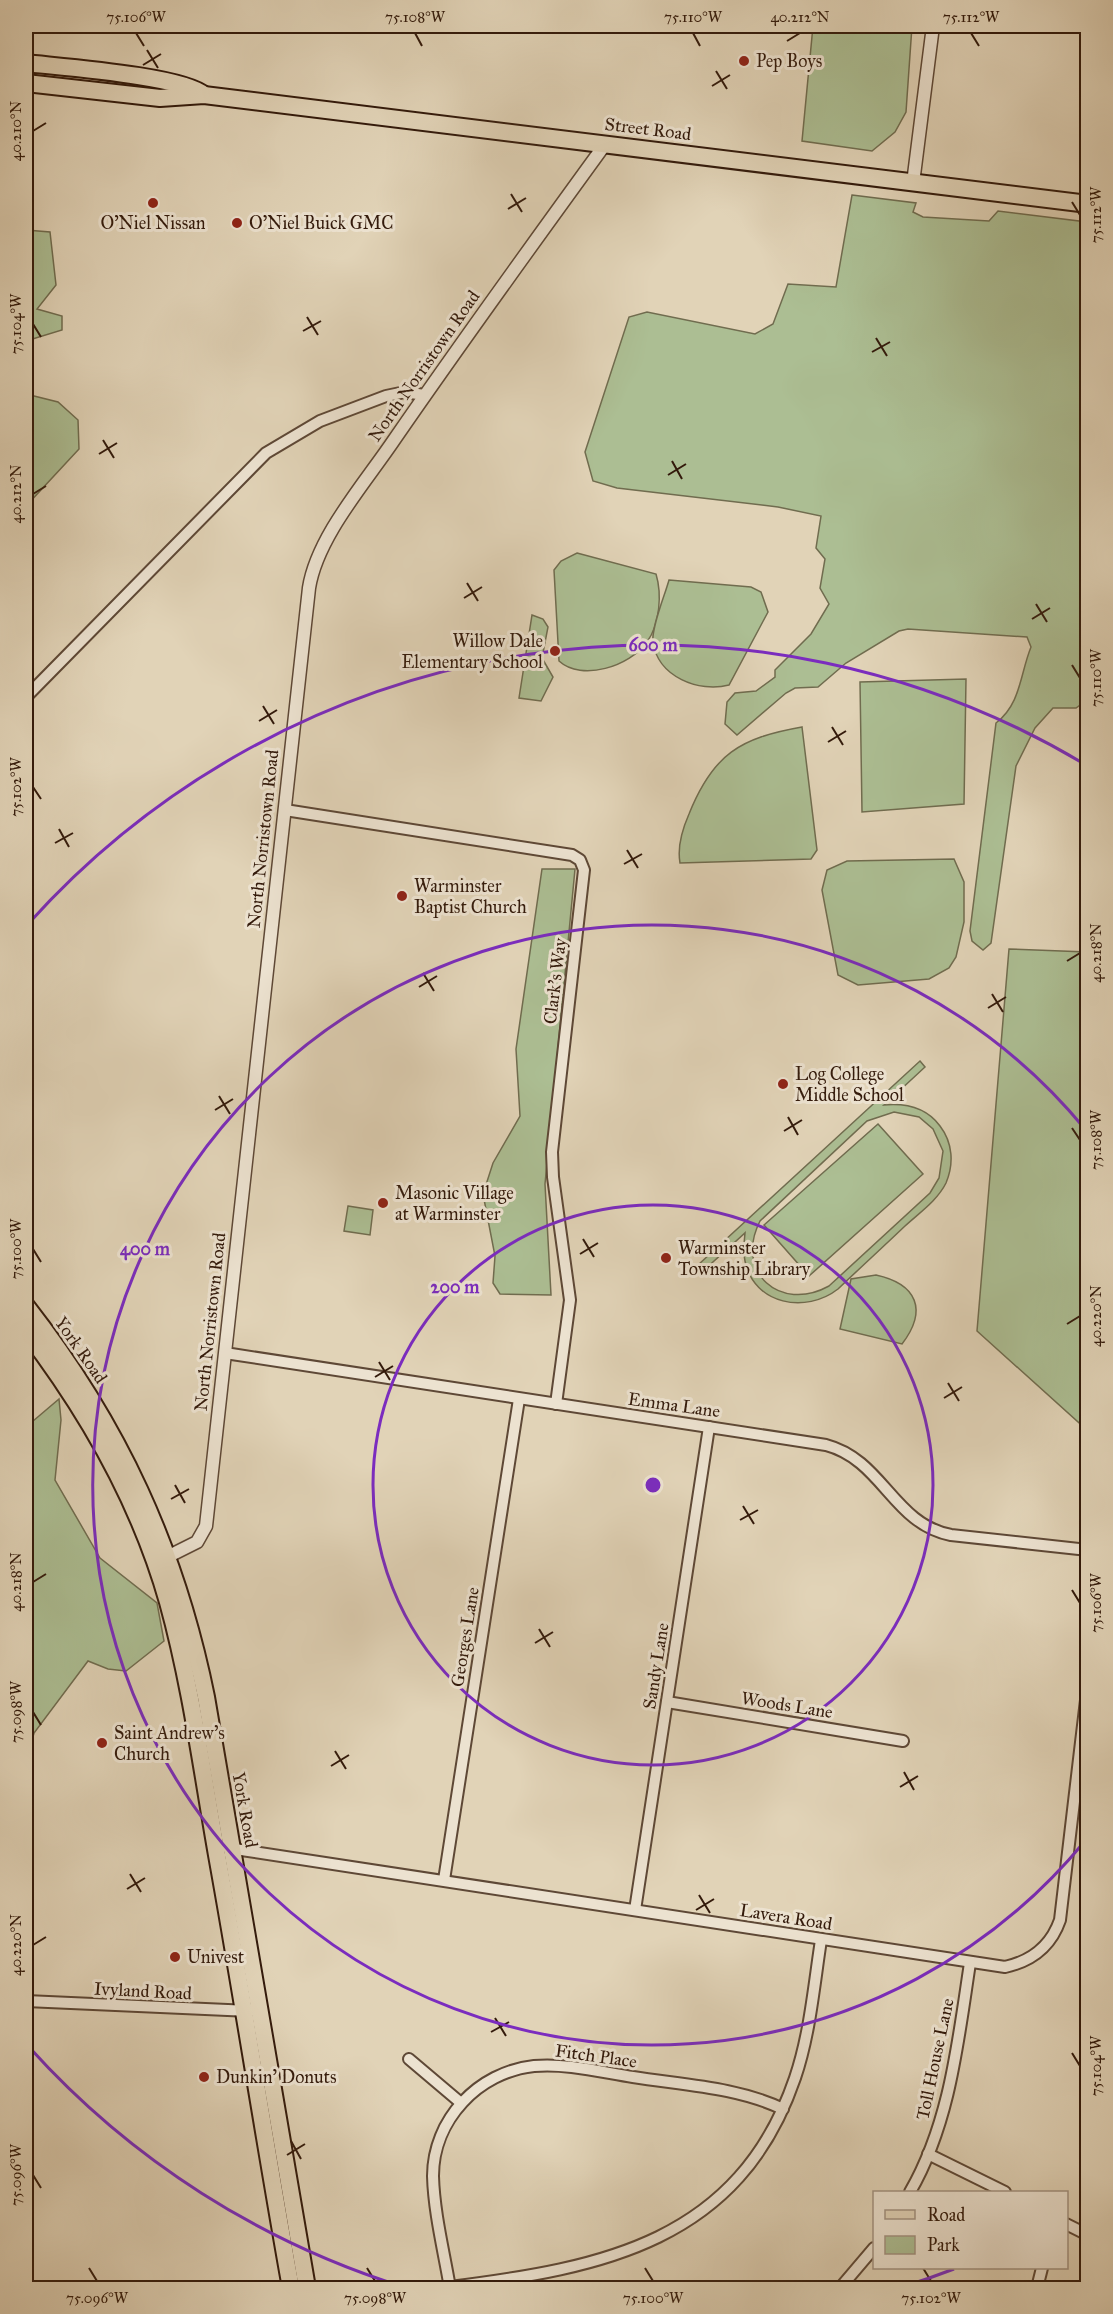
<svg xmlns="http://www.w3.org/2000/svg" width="1113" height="2314" viewBox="0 0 1113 2314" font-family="'IM FELL Great Primer',serif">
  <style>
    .green { fill: #acbe93; stroke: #706c4f; stroke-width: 1.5; fill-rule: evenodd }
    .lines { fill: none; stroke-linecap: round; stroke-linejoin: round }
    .minor-casing { stroke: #5e4836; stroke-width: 14 }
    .tertiary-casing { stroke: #5e4836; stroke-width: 15 }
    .primary-casing { stroke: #331a0b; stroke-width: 20 }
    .trunk-casing { stroke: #331a0b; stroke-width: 20 }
    .minor { stroke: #ece2d0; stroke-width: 10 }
    .tertiary { stroke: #ece2d0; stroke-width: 12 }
    .primary { stroke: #e1d3b7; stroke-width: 16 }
    .trunk { stroke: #e1d3b7; stroke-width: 16 }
    .ticks { fill: none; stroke: #331a0b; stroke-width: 2 }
    .ring { fill: none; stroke: #7b2cbf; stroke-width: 3 }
    .poi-dot { fill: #8f2418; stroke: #ece2d0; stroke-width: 2 }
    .labels { text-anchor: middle; stroke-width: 6; stroke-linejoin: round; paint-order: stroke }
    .poi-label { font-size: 18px; fill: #331a0b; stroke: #ece2d0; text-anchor: start }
    .street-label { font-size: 18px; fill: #331a0b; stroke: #ece2d0 }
    .centre { fill: #7b2cbf; stroke: #ece2d0; stroke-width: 3 }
    .ring-label { font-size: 18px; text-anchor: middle; font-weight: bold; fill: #7b2cbf; stroke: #ece2d0; stroke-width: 6; stroke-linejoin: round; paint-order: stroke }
    .neatline { fill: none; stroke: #331a0b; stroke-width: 2 }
    .ticks-label { font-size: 15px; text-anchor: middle; fill: #331a0b }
  </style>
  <rect width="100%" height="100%" fill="#e1d3b7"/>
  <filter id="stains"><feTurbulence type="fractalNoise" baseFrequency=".00333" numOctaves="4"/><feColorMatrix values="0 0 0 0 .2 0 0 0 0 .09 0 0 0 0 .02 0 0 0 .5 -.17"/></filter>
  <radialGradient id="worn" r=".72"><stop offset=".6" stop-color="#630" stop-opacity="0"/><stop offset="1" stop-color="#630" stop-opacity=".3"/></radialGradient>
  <g class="green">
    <path d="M 806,26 L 912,26 L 906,112 L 895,132 L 872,151 L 802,141 L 813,26 Z"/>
    <path d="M 852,195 L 916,203 L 913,212 L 923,217 L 989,221 L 998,211 L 1087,222 L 1087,700 L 1076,708 L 1053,708 L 1035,728 L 1016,766 L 991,943 L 983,950 L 972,941 L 970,931 L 996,723 C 1021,704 1020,674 1031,647 L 1027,637 L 908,629 L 899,631 L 846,663 L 818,687 L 795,688 L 786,693 L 737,735 L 725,724 L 727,702 L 735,693 L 756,691 L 775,677 L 775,670 L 811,634 L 829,604 L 820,588 L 825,559 L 816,548 L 821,516 L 778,507 L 617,488 L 593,481 L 585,452 L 629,317 L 647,312 L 755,334 L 773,324 L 788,284 L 836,287 Z"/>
    <path d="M 26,230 L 50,232 L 56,285 L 37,309 L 62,316 L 62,330 L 26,341 Z"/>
    <path d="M 26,394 L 58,402 L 78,420 L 79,449 L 26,506 Z"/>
    <path d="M 577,553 L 656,574 C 662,594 660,624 647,642 C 630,666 582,682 559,661 L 554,570 L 561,561 Z"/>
    <path d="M 669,580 L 751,587 L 761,592 L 768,612 L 729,685 C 699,693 658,677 653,642 C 651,628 665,595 669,580 Z"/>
    <path d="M 532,615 L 543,619 L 548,627 L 542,658 L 553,677 L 541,701 L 519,698 Z"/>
    <path d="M 966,679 L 964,804 L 862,812 L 860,682 Z"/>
    <path d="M 802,727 L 817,850 L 811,859 L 680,863 C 677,846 682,830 689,814 C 713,754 740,738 802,727 Z"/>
    <path d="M 954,859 L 964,882 L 964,922 L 956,957 L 949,968 L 929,979 L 858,985 L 838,975 L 822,890 L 827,870 L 847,861 Z"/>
    <path d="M 542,869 L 575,869 L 545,1184 L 551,1295 L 500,1294 L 493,1283 L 495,1256 L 483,1194 L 493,1163 L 520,1116 L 516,1049 Z"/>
    <path d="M 1009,949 L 1087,952 L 1087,1430 L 977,1331 Z"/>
    <path d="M 920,1061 L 925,1067 L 884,1105 C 906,1103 926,1107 940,1126 C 953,1143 954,1164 946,1183 C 937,1201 919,1213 905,1226 C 883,1247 860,1268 838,1289 C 806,1314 754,1305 745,1261 C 743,1252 744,1242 745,1233 L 703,1271 L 698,1265 ZM 894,1112 L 919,1117 L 933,1129 L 943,1151 L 939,1178 L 930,1193 L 829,1286 C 780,1313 734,1272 760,1221 L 867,1121 Z"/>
    <path d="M 878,1124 L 923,1174 L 809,1276 L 764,1225 Z"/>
    <path d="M 348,1206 L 373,1210 L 370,1235 L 344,1231 Z"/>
    <path d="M 876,1275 C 917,1284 928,1310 902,1344 L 840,1329 L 851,1279 Z"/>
    <path d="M 59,1399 L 61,1420 L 55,1480 L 100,1558 L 157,1603 L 164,1641 L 126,1671 L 108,1669 L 88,1661 L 34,1733 L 26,1762 L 26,1427 Z"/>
  </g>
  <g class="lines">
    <g class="minor-casing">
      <g id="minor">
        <path d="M 26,697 L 266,453 L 320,421 L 386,396 L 405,392 L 424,395"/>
        <path d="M 285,810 L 572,855 L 580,860 L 584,870 L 552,1152 L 553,1177 L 570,1300 L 556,1404"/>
        <path d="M 225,1353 L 826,1445 C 883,1460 893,1524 951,1535 L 1088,1550"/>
        <path d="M 667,1702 L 903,1741"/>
        <path d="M 228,1848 L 1005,1967 C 1032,1961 1051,1946 1060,1920 L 1088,1683"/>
        <path d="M 444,1880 L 519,1399"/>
        <path d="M 635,1910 L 709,1427"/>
        <path d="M 26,2001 L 250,2011"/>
        <path d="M 409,2059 L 461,2103"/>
        <path d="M 928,2154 L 1005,2192"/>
        <path d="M 910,2192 C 950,2123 958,2041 970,1963"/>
        <path d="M 1066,2224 L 1088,2235"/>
        <path d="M 450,2287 C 602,2268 739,2242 795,2078 C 810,2034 814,1985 821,1940"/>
        <path d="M 450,2288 C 444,2252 434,2213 433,2176 C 433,2120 478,2072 534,2066 C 566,2063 601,2072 633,2077 C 683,2085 737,2087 783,2109"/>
        <path d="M 840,2288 L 874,2248"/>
        <path d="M 1037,2288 L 1042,2268"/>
      </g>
    </g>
    <g class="tertiary-casing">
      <g id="tertiary">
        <path d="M 913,183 L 933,26"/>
        <path d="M 159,1561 L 197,1542 L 206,1526 L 309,588 C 317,537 365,483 394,440 C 463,340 534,242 606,143"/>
      </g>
    </g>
    <g class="primary-casing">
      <g id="primary">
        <path d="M 26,63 C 60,67 184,76 204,95"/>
        <path d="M 26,83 L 160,98 L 204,95 L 1088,204"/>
      </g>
    </g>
    <g class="trunk-casing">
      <g id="trunk">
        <path d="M 26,1306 C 119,1425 176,1549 206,1697 L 307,2288"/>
        <path d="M 26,1331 C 88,1412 140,1503 168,1602 C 191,1685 202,1770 217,1855 C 243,1999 265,2144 291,2288"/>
      </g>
    </g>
    <use href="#minor" class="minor"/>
    <use href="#tertiary" class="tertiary"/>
    <use href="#primary" class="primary"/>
    <use href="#trunk" class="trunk"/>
  </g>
  <path class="ticks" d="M 136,33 L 144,46M 415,33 L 422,46M 693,33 L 700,46M 971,33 L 979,46M 787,41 L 800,33M 147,50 L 158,68M 143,65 L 161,54M 716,71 L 727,89M 712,86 L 730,75M 33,131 L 46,123M 511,194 L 522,212M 1072,202 L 1080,215M 508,209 L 526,198M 307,317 L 318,335M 33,324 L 41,337M 303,331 L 321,321M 876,338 L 887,356M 872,352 L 890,342M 103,440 L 114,458M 99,454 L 117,443M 672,461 L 682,479M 668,475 L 686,464M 33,494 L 46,486M 467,583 L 478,601M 464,598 L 482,587M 1036,604 L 1047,622M 1032,619 L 1050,608M 1072,665 L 1080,678M 263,706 L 274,724M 259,721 L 277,710M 832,727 L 843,745M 828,742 L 846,731M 33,787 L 41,799M 59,829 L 69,847M 55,843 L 73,833M 627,850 L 638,868M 624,864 L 642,854M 1067,961 L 1080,953M 423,973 L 434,991M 419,987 L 437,976M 992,994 L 1003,1012M 988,1008 L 1006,997M 219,1096 L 230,1114M 215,1110 L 233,1099M 788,1117 L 798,1135M 1072,1128 L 1080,1140M 784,1131 L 802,1120M 583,1239 L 594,1257M 33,1249 L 41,1262M 580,1254 L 598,1243M 1067,1324 L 1080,1316M 379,1362 L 390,1380M 375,1377 L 393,1366M 948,1383 L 959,1401M 944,1398 L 962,1387M 175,1485 L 185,1503M 171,1499 L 189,1489M 743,1506 L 754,1524M 740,1520 L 758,1510M 33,1582 L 46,1574M 1072,1590 L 1080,1603M 539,1629 L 550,1647M 535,1643 L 553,1632M 33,1712 L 41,1725M 335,1751 L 346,1769M 331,1766 L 349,1755M 904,1772 L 914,1790M 900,1787 L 918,1776M 130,1874 L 141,1892M 127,1889 L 145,1878M 699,1895 L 710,1913M 696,1910 L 714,1899M 33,1945 L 46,1937M 495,2018 L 506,2036M 491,2032 L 509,2022M 1072,2053 L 1080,2066M 291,2141 L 301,2159M 287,2155 L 305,2144M 33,2175 L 41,2188M 89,2268 L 97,2281M 367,2268 L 375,2281M 645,2268 L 653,2281M 923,2268 L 931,2281"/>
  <g class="ring">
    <circle cx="653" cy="1485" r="280"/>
    <path d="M1085 1841A560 560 0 1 1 1085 1129"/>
    <path d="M954 2269A840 840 0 0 1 899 2288M407 2288A840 840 0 0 1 29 2047M29 923A840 840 0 0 1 1086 765"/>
  </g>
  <g class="poi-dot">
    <circle cx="744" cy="61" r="6"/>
    <circle cx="153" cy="203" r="6"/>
    <circle cx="237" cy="223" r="6"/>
    <circle cx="555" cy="651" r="6"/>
    <circle cx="402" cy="896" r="6"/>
    <circle cx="783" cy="1084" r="6"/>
    <circle cx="383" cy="1203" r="6"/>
    <circle cx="666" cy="1258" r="6"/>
    <circle cx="102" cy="1743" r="6"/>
    <circle cx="175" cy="1957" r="6"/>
    <circle cx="204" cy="2077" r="6"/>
  </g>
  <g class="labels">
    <g class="poi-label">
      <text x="756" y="67">Pep Boys</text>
      <text x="153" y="229" text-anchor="middle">O'Niel Nissan</text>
      <text x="249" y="229">O'Niel Buick GMC</text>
      <text x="543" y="647" text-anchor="end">Willow Dale<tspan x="543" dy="21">Elementary School</tspan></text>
      <text x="414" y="892">Warminster<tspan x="414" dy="21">Baptist Church</tspan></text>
      <text x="795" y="1080">Log College<tspan x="795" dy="21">Middle School</tspan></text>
      <text x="395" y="1199">Masonic Village<tspan x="395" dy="21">at Warminster</tspan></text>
      <text x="678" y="1254">Warminster<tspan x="678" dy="21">Township Library</tspan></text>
      <text x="114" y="1739">Saint Andrew's<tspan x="114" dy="21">Church</tspan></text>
      <text x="187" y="1963">Univest</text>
      <text x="216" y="2083">Dunkin' Donuts</text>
    </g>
    <g class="street-label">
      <text transform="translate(648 129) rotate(7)" y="6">Street Road</text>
      <text transform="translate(424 366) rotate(-55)" y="6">North Norristown Road</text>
      <text transform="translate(263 839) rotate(-84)" y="6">North Norristown Road</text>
      <text transform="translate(555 981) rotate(-83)" y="6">Clark's Way</text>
      <text transform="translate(210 1322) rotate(-84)" y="6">North Norristown Road</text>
      <text transform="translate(81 1350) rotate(55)" y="6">York Road</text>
      <text transform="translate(674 1405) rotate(8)" y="6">Emma Lane</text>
      <text transform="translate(465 1637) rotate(-81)" y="6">Georges Lane</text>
      <text transform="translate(656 1666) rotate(-81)" y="6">Sandy Lane</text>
      <text transform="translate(787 1705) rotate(9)" y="6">Woods Lane</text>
      <text transform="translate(245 1810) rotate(80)" y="6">York Road</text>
      <text transform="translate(786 1917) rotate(9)" y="6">Lavera Road</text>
      <text transform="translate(143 1991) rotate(3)" y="6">Ivyland Road</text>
      <text transform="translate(596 2056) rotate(8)" y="6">Fitch Place</text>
      <text transform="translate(935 2059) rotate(-78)" y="6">Toll House Lane</text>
    </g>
  </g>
  <circle cx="653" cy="1485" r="9" class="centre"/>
  <g class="ring-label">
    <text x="653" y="651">600 m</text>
    <text x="145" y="1255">400 m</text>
    <text x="455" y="1293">200 m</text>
  </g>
  <rect width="1113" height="2314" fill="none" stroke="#e1d3b7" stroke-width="66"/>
  <rect x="873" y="2191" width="195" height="78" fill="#ece2d0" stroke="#a29281" stroke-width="1.5"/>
  <rect x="885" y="2210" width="30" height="9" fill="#e1d3b7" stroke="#a29281" stroke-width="1.5"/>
  <text x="927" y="2221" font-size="18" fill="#331a0b">Road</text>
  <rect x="885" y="2236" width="30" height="18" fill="#acbe93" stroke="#a29281" stroke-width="1.5"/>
  <text x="927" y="2251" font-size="18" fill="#331a0b">Park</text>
  <rect x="33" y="33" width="1047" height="2248" class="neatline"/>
  <g class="ticks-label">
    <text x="136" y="22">75.106°W</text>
    <text x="415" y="22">75.108°W</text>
    <text x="693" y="22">75.110°W</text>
    <text x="800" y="22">40.212°N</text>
    <text x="971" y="22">75.112°W</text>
    <text transform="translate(16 131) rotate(-90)" y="5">40.210°N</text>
    <text transform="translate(1096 215) rotate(-90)" y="5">75.112°W</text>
    <text transform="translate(16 324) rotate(-90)" y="5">75.104°W</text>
    <text transform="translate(16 494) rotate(-90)" y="5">40.212°N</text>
    <text transform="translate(1096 678) rotate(-90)" y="5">75.110°W</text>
    <text transform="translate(16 787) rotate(-90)" y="5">75.102°W</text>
    <text transform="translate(1096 953) rotate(-90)" y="5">40.218°N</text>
    <text transform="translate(1096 1140) rotate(-90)" y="5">75.108°W</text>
    <text transform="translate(16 1249) rotate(-90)" y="5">75.100°W</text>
    <text transform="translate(1096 1316) rotate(-90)" y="5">40.220°N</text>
    <text transform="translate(16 1582) rotate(-90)" y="5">40.218°N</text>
    <text transform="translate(1096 1603) rotate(-90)" y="5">75.106°W</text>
    <text transform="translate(16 1712) rotate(-90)" y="5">75.098°W</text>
    <text transform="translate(16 1945) rotate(-90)" y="5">40.220°N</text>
    <text transform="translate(1096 2066) rotate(-90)" y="5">75.104°W</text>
    <text transform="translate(16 2175) rotate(-90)" y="5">75.096°W</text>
    <text x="97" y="2303">75.096°W</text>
    <text x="375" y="2303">75.098°W</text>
    <text x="653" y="2303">75.100°W</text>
    <text x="931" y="2303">75.102°W</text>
  </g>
  <rect width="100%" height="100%" filter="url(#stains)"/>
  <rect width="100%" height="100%" fill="url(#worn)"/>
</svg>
